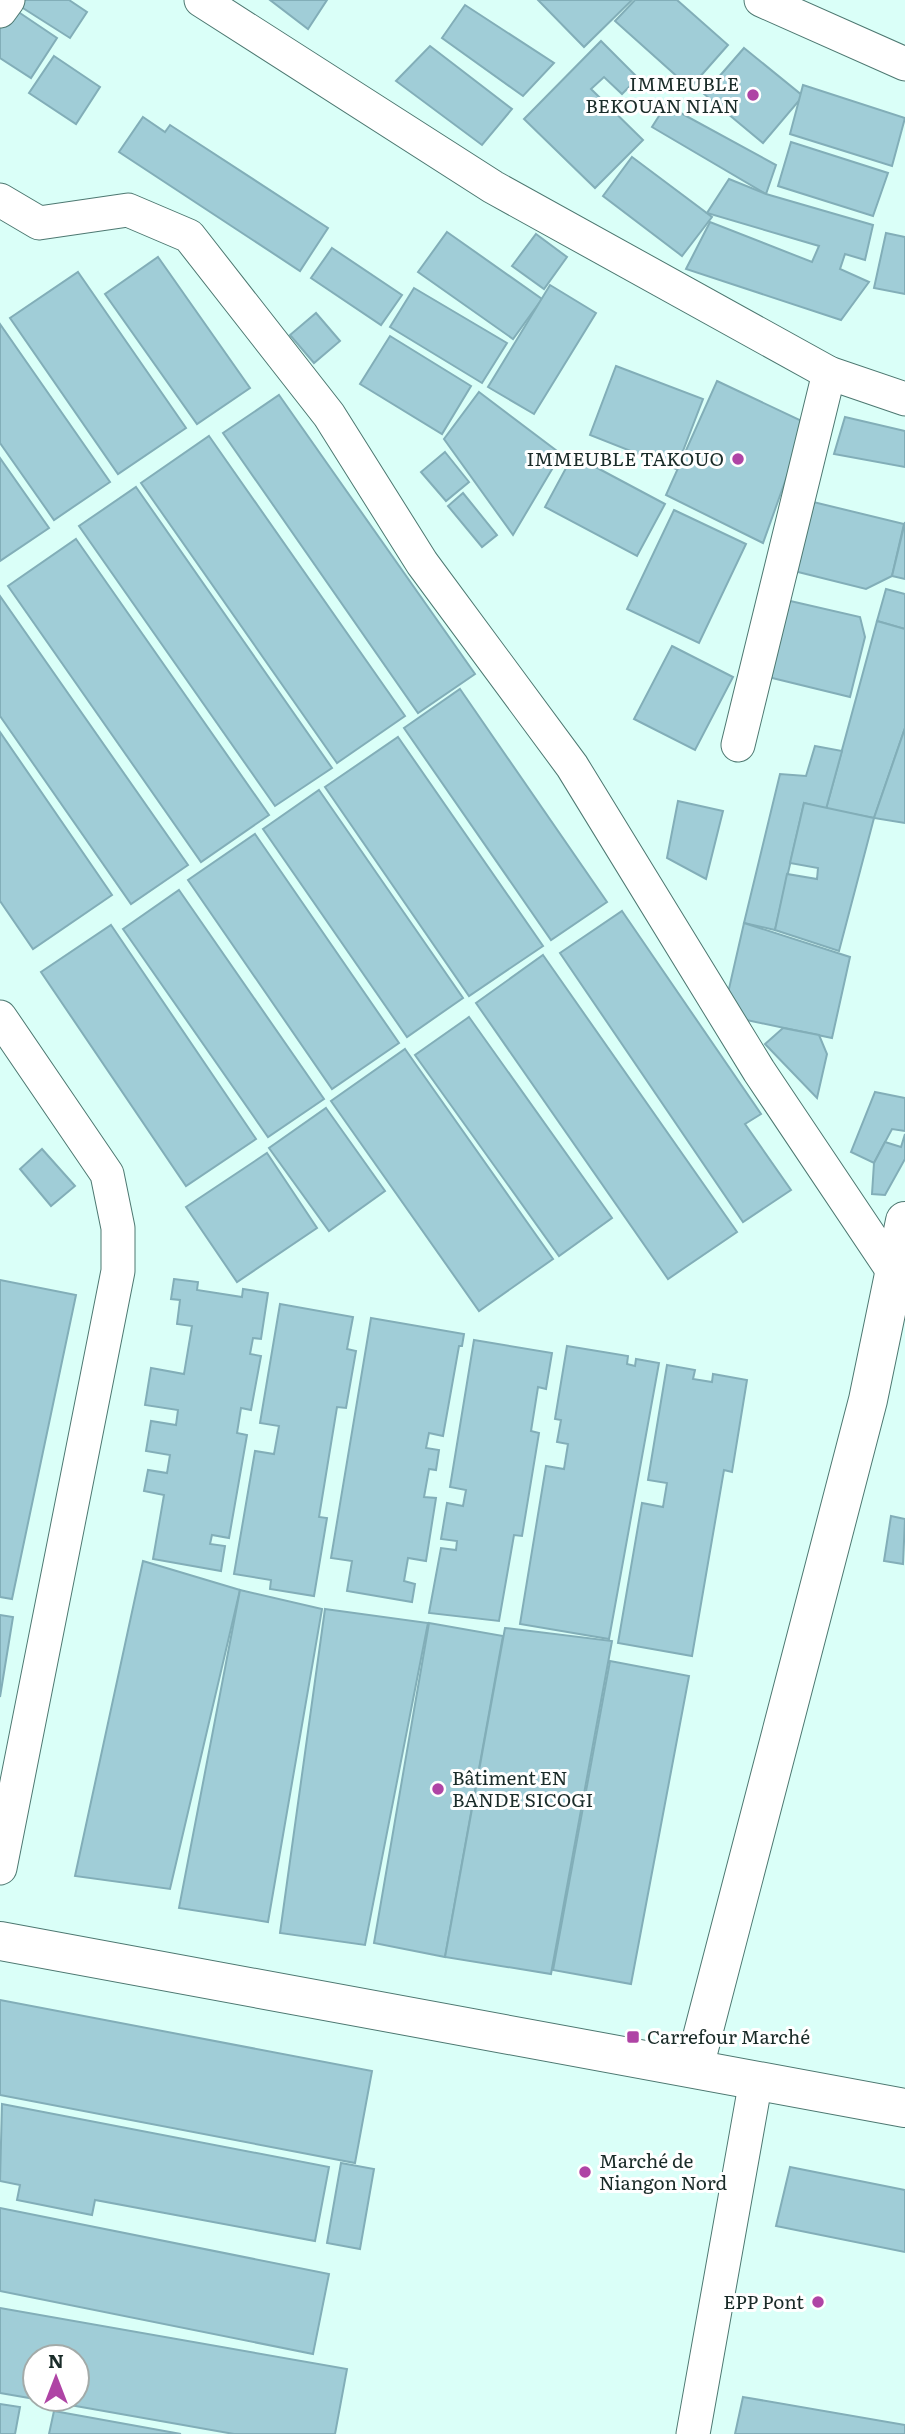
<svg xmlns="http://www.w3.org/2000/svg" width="905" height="2434" viewBox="0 0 905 2434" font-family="Literata,serif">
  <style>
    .building { fill: #a0cdd7; stroke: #82aeb8; stroke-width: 2 }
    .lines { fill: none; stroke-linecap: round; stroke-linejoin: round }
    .street-casing { stroke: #4d7871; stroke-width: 35 }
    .secondary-casing { stroke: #4d7871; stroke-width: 40 }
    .street { stroke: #fff; stroke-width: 33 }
    .secondary { stroke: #fff; stroke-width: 38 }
    .poi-dot { fill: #af44a5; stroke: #fff; stroke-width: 2.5 }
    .labels { text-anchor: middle; stroke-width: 6; stroke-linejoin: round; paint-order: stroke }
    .poi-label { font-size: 19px; fill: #1a2c29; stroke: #fff; text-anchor: end }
  </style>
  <rect width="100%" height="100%" fill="#dafff8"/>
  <g class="building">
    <path d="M 17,0 L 69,0 L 87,12 L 70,38 L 15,3 Z"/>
    <path d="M 270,0 L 327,0 L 308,29 Z"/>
    <path d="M 538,0 L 632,0 L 584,47 Z"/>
    <path d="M 635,0 L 677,0 L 728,45 L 690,88 L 615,21 Z"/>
    <path d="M 465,5 L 554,63 L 523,96 L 442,38 Z"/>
    <path d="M 11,7 L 57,38 L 31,78 L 0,58 L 0,24 Z"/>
    <path d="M 601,41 L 638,78 L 622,94 L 604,77 L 591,89 L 643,140 L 595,188 L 524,119 Z"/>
    <path d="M 430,46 L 512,109 L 482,145 L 396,81 Z"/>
    <path d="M 744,48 L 803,96 L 763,143 L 704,94 Z"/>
    <path d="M 54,56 L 100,87 L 76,124 L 29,93 Z"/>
    <path d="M 803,85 L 905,118 L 892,166 L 790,134 Z"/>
    <path d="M 666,105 L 776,165 L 766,194 L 652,127 Z"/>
    <path d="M 143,117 L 165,132 L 170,125 L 328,228 L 300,271 L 119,152 Z"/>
    <path d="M 791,142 L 888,173 L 873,216 L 778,186 Z"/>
    <path d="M 632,157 L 712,217 L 682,256 L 603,196 Z"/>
    <path d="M 729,179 L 766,194 L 873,225 L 865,260 L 845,254 L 840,269 L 869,282 L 841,320 L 686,269 L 710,222 L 812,262 L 819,246 L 707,213 Z"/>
    <path d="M 447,232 L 542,299 L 513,339 L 418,272 Z"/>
    <path d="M 886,233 L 905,237 L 905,294 L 874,288 Z"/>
    <path d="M 536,234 L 567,257 L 544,289 L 512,266 Z"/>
    <path d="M 332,248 L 402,295 L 381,325 L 311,278 Z"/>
    <path d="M 158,257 L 250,388 L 197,424 L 105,294 Z"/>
    <path d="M 78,272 L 186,428 L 118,474 L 10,318 Z"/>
    <path d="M 550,285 L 596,313 L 534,414 L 488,387 Z"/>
    <path d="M 414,288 L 507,343 L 482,383 L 390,327 Z"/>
    <path d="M 316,313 L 340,341 L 314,363 L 290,335 Z"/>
    <path d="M 0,324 L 110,482 L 54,520 L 0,443 Z"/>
    <path d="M 390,336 L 471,386 L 442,434 L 360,384 Z"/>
    <path d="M 616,366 L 703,399 L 676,469 L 590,435 Z"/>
    <path d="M 717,381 L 806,423 L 763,543 L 666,495 Z"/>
    <path d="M 479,392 L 561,454 L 513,535 L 444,439 Z"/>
    <path d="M 279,395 L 475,674 L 418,713 L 223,433 Z"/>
    <path d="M 845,417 L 905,431 L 905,467 L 834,454 Z"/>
    <path d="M 209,436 L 405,716 L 337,763 L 141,483 Z"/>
    <path d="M 445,452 L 469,482 L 446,501 L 421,472 Z"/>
    <path d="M 573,455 L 665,504 L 637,556 L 545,507 Z"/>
    <path d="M 0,458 L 49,528 L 0,561 Z"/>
    <path d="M 136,487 L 332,768 L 275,806 L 79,526 Z"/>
    <path d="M 463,493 L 497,535 L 482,547 L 448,506 Z"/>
    <path d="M 805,500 L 904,524 L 892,576 L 866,589 L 782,568 Z"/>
    <path d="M 674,510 L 746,544 L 699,643 L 627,609 Z"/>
    <path d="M 905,522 L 905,579 L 892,576 Z"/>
    <path d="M 76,539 L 269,815 L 201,862 L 8,586 Z"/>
    <path d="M 886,589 L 905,594 L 905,629 L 877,621 Z"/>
    <path d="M 0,596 L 188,865 L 131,904 L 0,716 Z"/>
    <path d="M 786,600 L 860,617 L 865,637 L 850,697 L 764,676 Z"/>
    <path d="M 877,621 L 905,629 L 905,728 L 874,818 L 826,809 Z"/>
    <path d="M 672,646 L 733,677 L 695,750 L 634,719 Z"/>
    <path d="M 460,689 L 607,902 L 551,940 L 404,728 Z"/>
    <path d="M 905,728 L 905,823 L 874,818 Z"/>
    <path d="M 0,732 L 112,895 L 33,949 L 0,901 Z"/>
    <path d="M 398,737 L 543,946 L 469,996 L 325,787 Z"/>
    <path d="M 815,746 L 842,751 L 826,809 L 804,803 L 775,930 L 744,923 L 780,774 L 806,776 Z"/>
    <path d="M 319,790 L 463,998 L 407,1037 L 263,829 Z"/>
    <path d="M 678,801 L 723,811 L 706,879 L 667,858 Z"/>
    <path d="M 804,803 L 874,818 L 839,951 L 775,930 L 787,874 L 817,879 L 818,868 L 790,863 Z"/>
    <path d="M 255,834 L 399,1043 L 332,1089 L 188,880 Z"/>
    <path d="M 179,890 L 324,1099 L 268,1137 L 123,929 Z"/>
    <path d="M 622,911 L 761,1114 L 745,1124 L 791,1190 L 743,1222 L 560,953 Z"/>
    <path d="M 744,923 L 850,957 L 832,1038 L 723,1015 Z"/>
    <path d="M 111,925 L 256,1139 L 186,1186 L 41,972 Z"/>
    <path d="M 543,955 L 737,1232 L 668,1279 L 476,1003 Z"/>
    <path d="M 469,1017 L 612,1218 L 559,1256 L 415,1055 Z"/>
    <path d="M 783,1028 L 819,1035 L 827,1054 L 817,1098 L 765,1044 Z"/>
    <path d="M 405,1049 L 553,1259 L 479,1311 L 331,1101 Z"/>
    <path d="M 875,1092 L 905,1098 L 905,1131 L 892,1129 L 874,1163 L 851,1152 Z"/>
    <path d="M 326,1108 L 385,1191 L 329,1231 L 269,1148 Z"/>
    <path d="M 905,1134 L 905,1159 L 885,1195 L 872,1194 L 874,1163 L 885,1142 L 901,1147 Z"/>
    <path d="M 42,1149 L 75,1186 L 51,1206 L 20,1169 Z"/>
    <path d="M 267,1153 L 317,1228 L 237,1282 L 186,1207 Z"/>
    <path d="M 174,1279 L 198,1282 L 197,1290 L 242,1297 L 243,1289 L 268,1293 L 261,1339 L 253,1338 L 250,1354 L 261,1356 L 251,1410 L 241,1408 L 237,1433 L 247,1435 L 229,1538 L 212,1535 L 210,1544 L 225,1546 L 221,1571 L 153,1559 L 164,1495 L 144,1491 L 148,1470 L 167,1473 L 170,1455 L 146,1451 L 151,1421 L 176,1425 L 178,1410 L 145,1405 L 151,1368 L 184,1374 L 192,1326 L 177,1324 L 180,1300 L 171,1299 Z"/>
    <path d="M 0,1280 L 76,1295 L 12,1599 L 0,1597 Z"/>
    <path d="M 280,1304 L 353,1317 L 347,1349 L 356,1351 L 346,1408 L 337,1407 L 319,1517 L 327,1518 L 314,1596 L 270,1589 L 271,1580 L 234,1574 L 255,1451 L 274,1454 L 279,1426 L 260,1423 Z"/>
    <path d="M 371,1318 L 464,1334 L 462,1346 L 459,1346 L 443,1436 L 429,1433 L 426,1448 L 439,1450 L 436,1470 L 429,1469 L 424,1497 L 436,1498 L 426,1561 L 408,1558 L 404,1581 L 415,1584 L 412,1602 L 347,1591 L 352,1561 L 331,1558 Z"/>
    <path d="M 474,1340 L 552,1353 L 546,1389 L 538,1387 L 531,1431 L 539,1433 L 522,1536 L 514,1535 L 499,1621 L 429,1613 L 441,1548 L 456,1550 L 457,1541 L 441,1539 L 447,1503 L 463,1506 L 466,1490 L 450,1487 Z"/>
    <path d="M 567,1346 L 628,1356 L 627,1364 L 635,1366 L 636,1359 L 659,1363 L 609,1639 L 520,1624 L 546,1466 L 564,1469 L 568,1444 L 557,1442 L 561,1420 L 555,1419 Z"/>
    <path d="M 667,1365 L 695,1370 L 693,1379 L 712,1382 L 713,1374 L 747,1380 L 732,1472 L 724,1470 L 692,1656 L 618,1643 L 642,1503 L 663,1507 L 667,1483 L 648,1480 Z"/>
    <path d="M 891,1516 L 905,1519 L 903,1564 L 884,1561 Z"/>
    <path d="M 143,1561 L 240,1590 L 170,1889 L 75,1876 Z"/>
    <path d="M 240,1590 L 322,1609 L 268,1922 L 179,1908 Z"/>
    <path d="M 325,1609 L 428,1623 L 365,1945 L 280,1933 Z"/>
    <path d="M 0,1615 L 13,1617 L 0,1697 Z"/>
    <path d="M 429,1623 L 503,1636 L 445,1957 L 374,1943 Z"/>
    <path d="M 505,1628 L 612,1641 L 551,1974 L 445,1957 Z"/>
    <path d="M 610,1661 L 689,1676 L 631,1984 L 553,1970 Z"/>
    <path d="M 0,2000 L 372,2071 L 355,2163 L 0,2095 Z"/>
    <path d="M 2,2104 L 329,2167 L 315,2241 L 95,2200 L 92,2215 L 17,2200 L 20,2185 L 0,2181 Z"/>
    <path d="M 341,2163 L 374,2169 L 360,2249 L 327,2243 Z"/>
    <path d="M 790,2167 L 905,2190 L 905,2252 L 776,2226 Z"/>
    <path d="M 0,2208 L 329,2274 L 313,2354 L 0,2291 Z"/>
    <path d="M 0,2308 L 347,2369 L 335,2434 L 234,2434 L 36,2399 L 77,2399 L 77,2357 L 35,2357 L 35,2399 L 0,2393 Z"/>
    <path d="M 743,2397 L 905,2425 L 905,2434 L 735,2434 Z"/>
    <path d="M 0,2404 L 20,2407 L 15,2434 L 0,2434 Z"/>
    <path d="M 54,2411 L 181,2434 L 49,2434 Z"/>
  </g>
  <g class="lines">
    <g class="street-casing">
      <g id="street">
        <path d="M 201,0 L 493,187 L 829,373 L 905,399"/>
        <path d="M 761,0 L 905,64"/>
        <path d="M 0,11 L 8,0"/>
        <path d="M 0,200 L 39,223 L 128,210 L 189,236 L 329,415 L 422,563 L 572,766 L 759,1071 L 893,1271"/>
        <path d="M 738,745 L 829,373"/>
        <path d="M 0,1017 L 107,1174 L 118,1228 L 118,1271 L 0,1868"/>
        <path d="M 693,2434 L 756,2080"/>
      </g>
    </g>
    <g class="secondary-casing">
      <g id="secondary">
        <path d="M 0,1941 L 905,2108"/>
        <path d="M 694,2068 L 868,1400 L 905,1221"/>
      </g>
    </g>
    <use href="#street" class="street"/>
    <use href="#secondary" class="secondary"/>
  </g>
  <g class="poi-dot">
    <circle cx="753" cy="95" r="7"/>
    <circle cx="738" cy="459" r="7"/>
    <circle cx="438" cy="1789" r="7"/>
    <rect x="626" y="2030" width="14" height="14" rx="3.5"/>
    <circle cx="585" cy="2172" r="7"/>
    <circle cx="818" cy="2302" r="7"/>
  </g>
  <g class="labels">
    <g class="poi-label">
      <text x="739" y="91">IMMEUBLE<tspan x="739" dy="22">BEKOUAN NIAN</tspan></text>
      <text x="724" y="466">IMMEUBLE TAKOUO</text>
      <text x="452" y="1785" text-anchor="start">Bâtiment EN<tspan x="452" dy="22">BANDE SICOGI</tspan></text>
      <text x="647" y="2044" text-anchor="start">Carrefour Marché</text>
      <text x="599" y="2168" text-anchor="start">Marché de<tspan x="599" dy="22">Niangon Nord</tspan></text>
      <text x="804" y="2309">EPP Pont</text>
    </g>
  </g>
  <g transform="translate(56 2378)"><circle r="33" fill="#ffffff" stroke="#a3aba9" stroke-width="2"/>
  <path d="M0-5L12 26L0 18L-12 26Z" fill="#af44a5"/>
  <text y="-10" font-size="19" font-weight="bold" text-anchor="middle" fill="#1a2c29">N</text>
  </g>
</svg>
